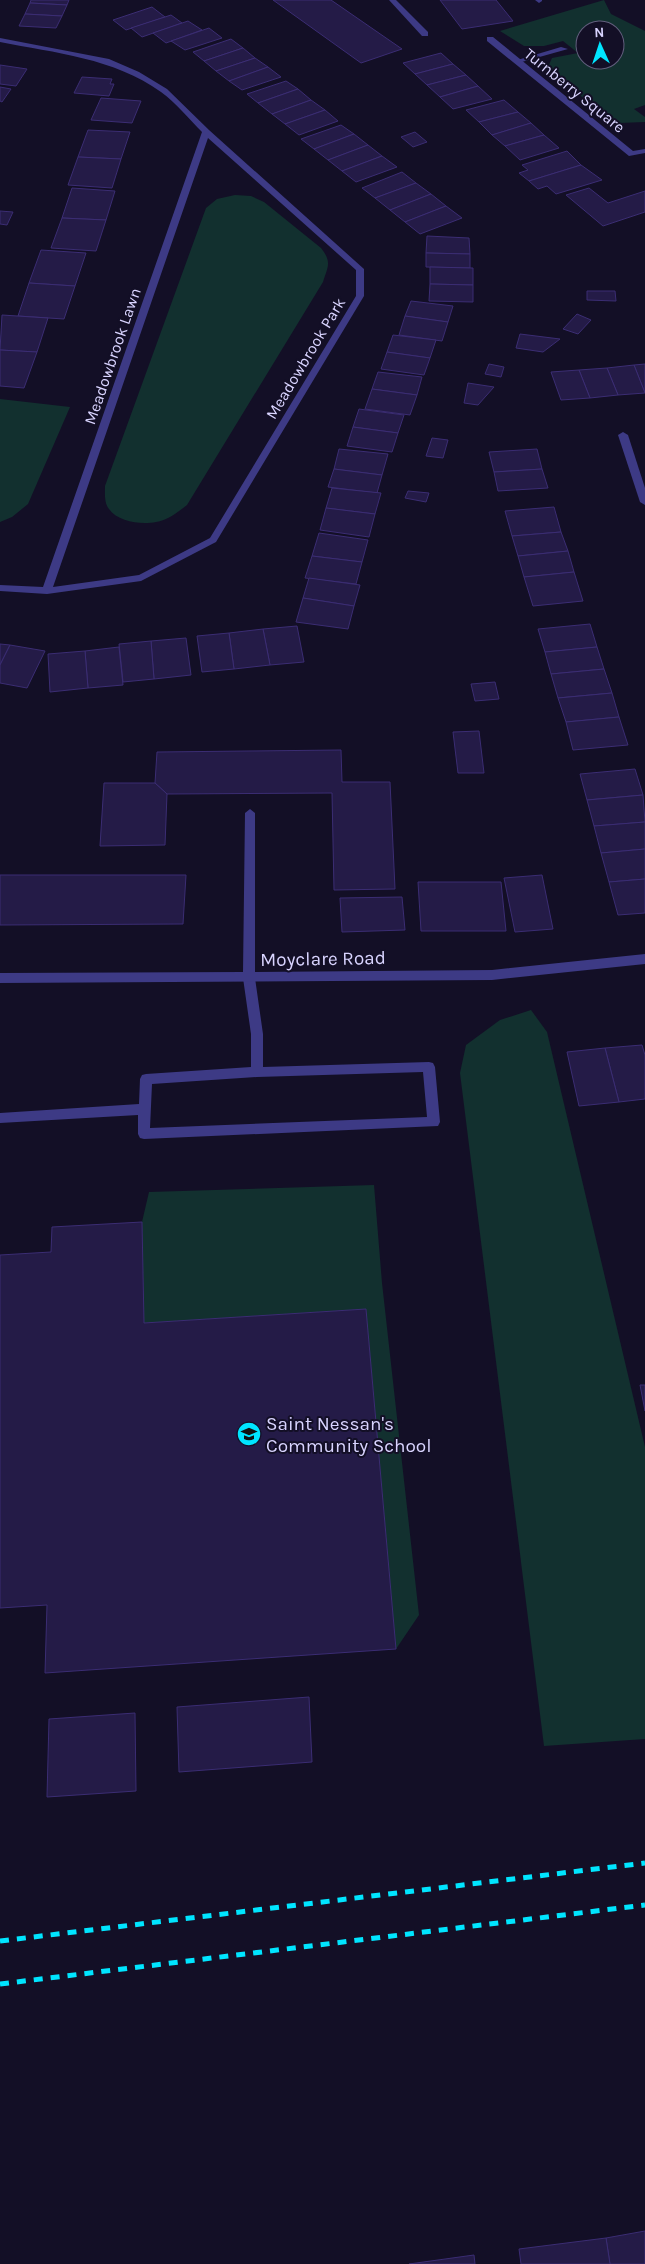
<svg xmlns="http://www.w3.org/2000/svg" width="645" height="2264" viewBox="0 0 645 2264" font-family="Karla,sans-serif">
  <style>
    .green { fill: #12302f; fill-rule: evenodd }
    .building { fill: #241b47; stroke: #3b2d73 }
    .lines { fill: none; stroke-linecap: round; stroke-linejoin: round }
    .lane { fill: #3d3a85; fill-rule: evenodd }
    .street { fill: #3d3a85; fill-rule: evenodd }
    .rail { stroke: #00e5ff; stroke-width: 5; stroke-dasharray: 9 8; stroke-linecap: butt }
    .labels { text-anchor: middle; stroke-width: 4; stroke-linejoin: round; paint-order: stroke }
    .far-street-label { font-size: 16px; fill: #d9d4ff; stroke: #130f26 }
    .street-label { font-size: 19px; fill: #d9d4ff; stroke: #130f26 }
    .poi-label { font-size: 19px; fill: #d9d4ff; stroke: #130f26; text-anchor: start }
  </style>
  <rect width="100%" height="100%" fill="#130f26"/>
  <g class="green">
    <path d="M 604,0 L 611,14 L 645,31 L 645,105 L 634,109 L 645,117 L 645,122 L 619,123 L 598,111 L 548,67 L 552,58 L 578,53 L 563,41 L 544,46 L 524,46 L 500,31 ZM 585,30 L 615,30 L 615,60 L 585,60 Z"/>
    <path d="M 235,195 L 251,196 L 264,202 L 321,248 C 332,262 328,266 323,282 L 187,505 C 178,512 168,520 156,522 C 142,525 118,522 109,509 C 104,503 105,493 105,486 L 206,208 L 217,199 Z"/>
    <path d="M 0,399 L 70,407 L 28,504 L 12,517 L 0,522 Z"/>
    <path d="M 531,1010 L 547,1032 L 645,1447 L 645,1739 L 544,1746 L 460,1073 L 466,1045 L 500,1020 Z"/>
    <path d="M 374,1185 L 382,1283 L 419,1615 L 396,1649 L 366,1309 L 144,1323 L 142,1222 L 149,1192 Z"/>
  </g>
  <g class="building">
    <path d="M 31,0 L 69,0 L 67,5 L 30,3 Z"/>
    <path d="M 273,0 L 331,0 L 402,49 L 361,63 Z"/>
    <path d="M 440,0 L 496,0 L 513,21 L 462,29 Z"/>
    <path d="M 30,3 L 67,5 L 62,16 L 25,14 Z"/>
    <path d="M 152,7 L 165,17 L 126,30 L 113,20 Z"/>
    <path d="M 25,14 L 62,16 L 56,28 L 19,26 Z"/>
    <path d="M 171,15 L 182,23 L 142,37 L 131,28 Z"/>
    <path d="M 188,21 L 202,30 L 166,43 L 153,33 Z"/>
    <path d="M 209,28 L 222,38 L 185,50 L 171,41 Z"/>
    <path d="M 231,39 L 243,48 L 204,61 L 193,52 Z"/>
    <path d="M 243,48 L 255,58 L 216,71 L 204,61 Z"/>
    <path d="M 441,53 L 453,64 L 415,74 L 403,63 Z"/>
    <path d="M 255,58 L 268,67 L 229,81 L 216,71 Z"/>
    <path d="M 453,64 L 466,75 L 427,85 L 415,74 Z"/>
    <path d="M 0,65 L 27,69 L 16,86 L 0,84 Z"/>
    <path d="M 268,67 L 281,77 L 242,90 L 229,81 Z"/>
    <path d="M 466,75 L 478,86 L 440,97 L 427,85 Z"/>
    <path d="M 82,77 L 112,79 L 110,84 L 114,84 L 109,96 L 74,93 Z"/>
    <path d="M 286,81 L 298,89 L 258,103 L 247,94 Z"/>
    <path d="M 478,86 L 492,99 L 453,109 L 440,97 Z"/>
    <path d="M 0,87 L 11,89 L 2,102 L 0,101 Z"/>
    <path d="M 298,89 L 311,100 L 272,114 L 258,103 Z"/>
    <path d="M 101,98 L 141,101 L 132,123 L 91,120 Z"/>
    <path d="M 311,100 L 325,110 L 285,124 L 272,114 Z"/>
    <path d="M 504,100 L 518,112 L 479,122 L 466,110 Z"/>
    <path d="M 325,110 L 338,121 L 299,135 L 285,124 Z"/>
    <path d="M 518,112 L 531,123 L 492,135 L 479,122 Z"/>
    <path d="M 531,123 L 544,135 L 505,146 L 492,135 Z"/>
    <path d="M 341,125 L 354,134 L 314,149 L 301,139 Z"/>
    <path d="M 88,130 L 130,132 L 121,159 L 78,157 Z"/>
    <path d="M 415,132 L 427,142 L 413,147 L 401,137 Z"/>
    <path d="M 354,134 L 368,145 L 328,160 L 314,149 Z"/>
    <path d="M 544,135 L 559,148 L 520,160 L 505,146 Z"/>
    <path d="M 368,145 L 382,156 L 342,171 L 328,160 Z"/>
    <path d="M 567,151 L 581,165 L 529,181 L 519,173 L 528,170 L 522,165 Z"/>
    <path d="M 382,156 L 397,167 L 356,182 L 342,171 Z"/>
    <path d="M 78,157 L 121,159 L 112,188 L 68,185 Z"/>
    <path d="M 581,165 L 602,180 L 556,194 L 547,186 L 538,189 L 529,181 Z"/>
    <path d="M 402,172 L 416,183 L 375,198 L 362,188 Z"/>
    <path d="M 416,183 L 431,194 L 390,210 L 375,198 Z"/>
    <path d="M 72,188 L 115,191 L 106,220 L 62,218 Z"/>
    <path d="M 589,188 L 608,203 L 645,191 L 645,212 L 603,226 L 566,195 Z"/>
    <path d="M 431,194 L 446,206 L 405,222 L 390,210 Z"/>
    <path d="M 446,206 L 462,218 L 420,234 L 405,222 Z"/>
    <path d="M 0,211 L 13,212 L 7,225 L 0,224 Z"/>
    <path d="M 62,218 L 106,220 L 96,251 L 51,248 Z"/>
    <path d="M 427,236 L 469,238 L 470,254 L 426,253 Z"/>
    <path d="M 41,250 L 86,253 L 75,286 L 29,283 Z"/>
    <path d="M 426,253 L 470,254 L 470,268 L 426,267 Z"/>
    <path d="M 430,267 L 473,268 L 473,285 L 430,284 Z"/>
    <path d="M 29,283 L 75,286 L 64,319 L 18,316 Z"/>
    <path d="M 430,284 L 473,285 L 473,302 L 429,301 Z"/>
    <path d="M 587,291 L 615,291 L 616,301 L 587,300 Z"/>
    <path d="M 411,301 L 453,306 L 448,322 L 405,316 Z"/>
    <path d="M 577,314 L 591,320 L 578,334 L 563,329 Z"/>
    <path d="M 2,315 L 48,318 L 37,352 L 0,350 Z"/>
    <path d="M 405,316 L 448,322 L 442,341 L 399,335 Z"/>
    <path d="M 520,334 L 560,339 L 543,352 L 516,348 Z"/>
    <path d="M 393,335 L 436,340 L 430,358 L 387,352 Z"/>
    <path d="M 0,350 L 37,352 L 24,388 L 0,386 Z"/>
    <path d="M 387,352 L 430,358 L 424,375 L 381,369 Z"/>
    <path d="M 489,364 L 504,367 L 501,377 L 485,374 Z"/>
    <path d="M 645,364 L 645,393 L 634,365 Z"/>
    <path d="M 634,365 L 645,393 L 618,395 L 607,368 Z"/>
    <path d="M 607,368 L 618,395 L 590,398 L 579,370 Z"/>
    <path d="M 579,370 L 590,398 L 561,400 L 551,372 Z"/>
    <path d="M 378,372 L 422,377 L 417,395 L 372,389 Z"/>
    <path d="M 468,383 L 494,387 L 478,405 L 464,403 Z"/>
    <path d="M 372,389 L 417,395 L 410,415 L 365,409 Z"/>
    <path d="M 359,409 L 404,415 L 398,433 L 353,427 Z"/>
    <path d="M 353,427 L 398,433 L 392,452 L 347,446 Z"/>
    <path d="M 432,438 L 448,440 L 443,458 L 426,456 Z"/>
    <path d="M 339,449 L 388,454 L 382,475 L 334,469 Z"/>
    <path d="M 537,449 L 542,469 L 494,472 L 489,452 Z"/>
    <path d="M 334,469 L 382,475 L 377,493 L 328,487 Z"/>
    <path d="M 542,469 L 548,488 L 498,491 L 494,472 Z"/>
    <path d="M 332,488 L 381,493 L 375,514 L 326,508 Z"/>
    <path d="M 408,491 L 429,493 L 426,502 L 405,498 Z"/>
    <path d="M 554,507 L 561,532 L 512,536 L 505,511 Z"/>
    <path d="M 326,508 L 375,514 L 369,537 L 320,530 Z"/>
    <path d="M 561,532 L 568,551 L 518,556 L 512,536 Z"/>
    <path d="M 319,533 L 368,540 L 362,562 L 312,556 Z"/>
    <path d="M 568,551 L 574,572 L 524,577 L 518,556 Z"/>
    <path d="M 312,556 L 362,562 L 356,584 L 305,578 Z"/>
    <path d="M 574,572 L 583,601 L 533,606 L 524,577 Z"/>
    <path d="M 309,578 L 360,585 L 354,606 L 303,598 Z"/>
    <path d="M 303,598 L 354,606 L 348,629 L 296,622 Z"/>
    <path d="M 590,624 L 597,647 L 545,652 L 538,629 Z"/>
    <path d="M 297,626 L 304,662 L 270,665 L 263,629 Z"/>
    <path d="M 263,629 L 270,665 L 234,669 L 229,633 Z"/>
    <path d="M 229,633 L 234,669 L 202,672 L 197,636 Z"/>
    <path d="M 186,638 L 191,675 L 154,679 L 151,641 Z"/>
    <path d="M 151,641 L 154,679 L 123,682 L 119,644 Z"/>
    <path d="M 0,644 L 10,645 L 0,665 Z"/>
    <path d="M 10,645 L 45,651 L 27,688 L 0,683 L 0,665 Z"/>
    <path d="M 119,647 L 123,685 L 88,688 L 85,651 Z"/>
    <path d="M 597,647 L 604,669 L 551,674 L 545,652 Z"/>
    <path d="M 85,651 L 88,688 L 50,692 L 48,654 Z"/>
    <path d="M 604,669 L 612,693 L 558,698 L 551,674 Z"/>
    <path d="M 495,682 L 499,699 L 475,701 L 471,684 Z"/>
    <path d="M 612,693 L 619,717 L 566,722 L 558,698 Z"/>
    <path d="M 619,717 L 628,745 L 573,750 L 566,722 Z"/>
    <path d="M 479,731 L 484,773 L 458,773 L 453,732 Z"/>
    <path d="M 341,750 L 342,782 L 390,782 L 395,889 L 334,890 L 332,793 L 167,794 L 155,783 L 157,752 Z"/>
    <path d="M 635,769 L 643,795 L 587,800 L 580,774 Z"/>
    <path d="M 104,783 L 155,783 L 167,794 L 165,845 L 100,846 Z"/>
    <path d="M 643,795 L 645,822 L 594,826 L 587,800 Z"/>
    <path d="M 645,822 L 645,849 L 601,853 L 594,826 Z"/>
    <path d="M 645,849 L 645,879 L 609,882 L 601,853 Z"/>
    <path d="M 0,875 L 186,875 L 183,924 L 0,925 Z"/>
    <path d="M 542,875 L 553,929 L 515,932 L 504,878 Z"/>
    <path d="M 645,879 L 645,913 L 618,915 L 609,882 Z"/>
    <path d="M 418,882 L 501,882 L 506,931 L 421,931 Z"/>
    <path d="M 402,897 L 405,930 L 342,932 L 340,898 Z"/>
    <path d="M 642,1045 L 645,1055 L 645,1099 L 619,1102 L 605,1048 Z"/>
    <path d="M 605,1048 L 619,1102 L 579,1106 L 567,1052 Z"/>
    <path d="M 142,1222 L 144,1323 L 366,1309 L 396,1649 L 45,1673 L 47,1605 L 0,1608 L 0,1255 L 51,1252 L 52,1227 Z"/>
    <path d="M 640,1385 L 645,1385 L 645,1411 Z"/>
    <path d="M 309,1697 L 312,1762 L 179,1772 L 177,1707 Z"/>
    <path d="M 135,1713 L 136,1791 L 47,1797 L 49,1719 Z"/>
    <path d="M 645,2231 L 645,2264 L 610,2264 L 606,2238 Z"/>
    <path d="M 606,2238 L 610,2264 L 521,2264 L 519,2249 Z"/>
    <path d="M 474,2255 L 475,2264 L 409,2264 Z"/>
  </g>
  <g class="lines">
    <g class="lane">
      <path d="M 389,0 L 396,0 L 428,32 L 428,36 L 422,36 Z"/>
      <path d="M 535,0 L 542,0 L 542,1 L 539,3 Z"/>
      <path d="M 561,47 L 568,49 L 518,63 L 514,61 Z"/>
      <path d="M 249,973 L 255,978 L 263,1034 L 263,1067 L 429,1062 L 433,1063 L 435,1067 L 440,1122 L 438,1126 L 144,1139 L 140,1138 L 138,1134 L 138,1115 L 0,1123 L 0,1113 L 139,1104 L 140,1079 L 142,1075 L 146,1074 L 251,1067 L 251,1034 L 243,978 ZM 423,1072 L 427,1117 L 150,1128 L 152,1084 L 257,1077 Z"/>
    </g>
    <g class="street">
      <path d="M 487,37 L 493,37 L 633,151 L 645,149 L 645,153 L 629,156 L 487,41 Z"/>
      <path d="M 0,38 L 109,59 L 139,72 L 167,89 L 209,130 L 364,269 L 364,296 L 216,542 L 141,581 L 47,594 L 0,591 L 0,585 L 43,587 L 202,132 C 189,119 176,103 161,92 C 114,58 55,53 0,42 ZM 208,138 L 356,270 L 356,296 L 210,538 L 139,575 L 53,587 Z"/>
      <path d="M 623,432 L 628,435 L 645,488 L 645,505 L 640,502 L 618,435 Z"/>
      <path d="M 250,809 L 255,813 L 255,972 L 492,970 L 645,954 L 645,964 L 492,980 L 0,983 L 0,973 L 243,972 L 245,813 Z"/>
    </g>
    <g class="rail">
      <path d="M 0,1941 L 645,1863"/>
      <path d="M 0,1984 L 645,1905"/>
    </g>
  </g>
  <defs>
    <g id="school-disc" transform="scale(1.25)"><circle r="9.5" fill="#00e5ff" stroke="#130f26"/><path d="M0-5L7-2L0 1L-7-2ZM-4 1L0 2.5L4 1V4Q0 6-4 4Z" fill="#111"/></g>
  </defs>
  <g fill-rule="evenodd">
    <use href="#school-disc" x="249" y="1434"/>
  </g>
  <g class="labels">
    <g class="far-street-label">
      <text transform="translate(575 90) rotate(39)" y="6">Turnberry Square</text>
      <text transform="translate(112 356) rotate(-71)" y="6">Meadowbrook Lawn</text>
      <text transform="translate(305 358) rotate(-59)" y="6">Meadowbrook Park</text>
    </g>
    <g class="street-label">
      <text transform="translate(323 958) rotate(-1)" y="7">Moyclare Road</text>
    </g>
    <g class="poi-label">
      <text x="266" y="1430">Saint Nessan's<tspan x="266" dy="22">Community School</tspan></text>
    </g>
  </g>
  <g transform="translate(600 45) rotate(357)"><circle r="24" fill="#130f26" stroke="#625e7d"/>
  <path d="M0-4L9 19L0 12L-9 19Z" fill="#00e5ff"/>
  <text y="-8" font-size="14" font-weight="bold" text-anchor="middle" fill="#d9d4ff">N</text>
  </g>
</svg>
